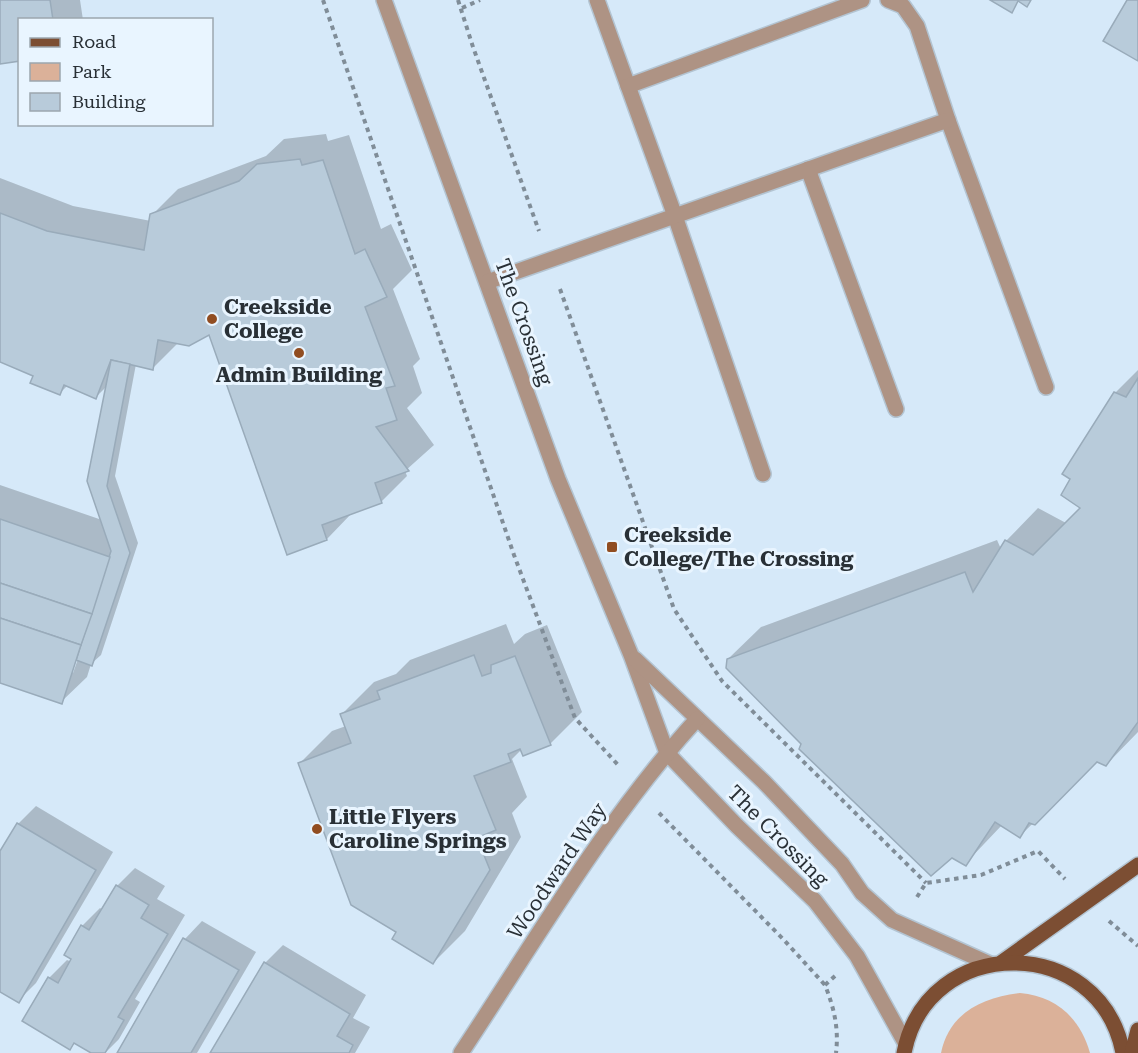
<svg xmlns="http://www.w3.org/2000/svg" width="1138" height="1053" viewBox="0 0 1138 1053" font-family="'Roboto Serif',serif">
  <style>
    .green { fill: #dbb199 }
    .shadow { fill: #0003; fill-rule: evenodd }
    .building { fill: #b8cbda; stroke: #99abba; stroke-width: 1.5 }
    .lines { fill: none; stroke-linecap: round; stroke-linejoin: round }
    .minor-casing { stroke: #b3c4d2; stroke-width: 18 }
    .major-casing { stroke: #b3c4d2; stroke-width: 18 }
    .path { stroke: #808d98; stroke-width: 4; stroke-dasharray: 4.5 4.5; stroke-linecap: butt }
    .minor { stroke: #ae9384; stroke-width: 15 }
    .major { stroke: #7c4e33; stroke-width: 15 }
    .poi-dot { fill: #914d21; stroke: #e9f5ff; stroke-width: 2 }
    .labels { text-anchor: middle; stroke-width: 6; stroke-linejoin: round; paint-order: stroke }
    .poi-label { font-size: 21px; font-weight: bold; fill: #293036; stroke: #e9f5ff; text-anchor: start }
    .street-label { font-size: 21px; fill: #293036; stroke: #e9f5ff }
  </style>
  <rect width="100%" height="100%" fill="#d6e9f9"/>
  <path class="green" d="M 1020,993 C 1056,996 1080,1018 1090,1053 L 941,1053 C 949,1013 983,997 1020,993 Z"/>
  <g class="shadow">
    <path d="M 0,0 L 80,0 L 83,20 L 20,20 L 0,62 Z"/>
    <path d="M 326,134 L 328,141 L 349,135 L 381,229 L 391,224 L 412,270 L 393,289 L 420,359 L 413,366 L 422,393 L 407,408 L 434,445 L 405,471 L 407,476 L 381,502 L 352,513 L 327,539 L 288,553 L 210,333 L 178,343 L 153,368 L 136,364 L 115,476 L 138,543 L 101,655 L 91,664 L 87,677 L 61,702 L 0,682 L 0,485 L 102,520 L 107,386 L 96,397 L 68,385 L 59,394 L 35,375 L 0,360 L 0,178 L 73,206 L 151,221 L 152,215 L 178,189 L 266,156 L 284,139 ZM 75,659 L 78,659 L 73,673 L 70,673 Z"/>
    <path d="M 1138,370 L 1138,732 L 1106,765 L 1097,760 L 1020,836 L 1002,825 L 965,864 L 728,659 L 761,627 L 997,540 L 1001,549 L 1006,541 L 1038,508 L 1066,523 L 1082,508 L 1115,393 Z"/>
    <path d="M 506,624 L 514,644 L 525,634 L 547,625 L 582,712 L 550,744 L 522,749 L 512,759 L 527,797 L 512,813 L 521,837 L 465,931 L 433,963 L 398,932 L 300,763 L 332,731 L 346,726 L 342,714 L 374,682 L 396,674 L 410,660 Z"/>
    <path d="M 36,806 L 113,852 L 36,983 L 18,1001 L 0,990 L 0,854 L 18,824 Z"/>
    <path d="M 135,868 L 165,886 L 157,899 L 185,915 L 135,999 L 140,1002 L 119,1039 L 105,1053 L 94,1053 L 76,1042 L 70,1048 L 49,978 L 67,960 L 72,962 L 82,926 L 100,908 L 103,910 L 117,886 Z"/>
    <path d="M 202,921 L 256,952 L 197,1053 L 118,1053 L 185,939 Z"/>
    <path d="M 283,945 L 366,995 L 353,1018 L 370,1027 L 355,1053 L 212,1053 L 265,963 Z"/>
  </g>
  <g class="building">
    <path d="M 0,0 L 50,0 L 53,20 L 20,20 L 20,61 L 0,64 Z"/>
    <path d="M 990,0 L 1031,0 L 1027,7 L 1018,1 L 1012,13 Z"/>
    <path d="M 1127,0 L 1138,0 L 1138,61 L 1103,41 Z"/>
    <path d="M 300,159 L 302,165 L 323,160 L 355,254 L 365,249 L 387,297 L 365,307 L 395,386 L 386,388 L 397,420 L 376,427 L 409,471 L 375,483 L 382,503 L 322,525 L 327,540 L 287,555 L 209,335 L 189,346 L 158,340 L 153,370 L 111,360 L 96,399 L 64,385 L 60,395 L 30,383 L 33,376 L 0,362 L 0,213 L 47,231 L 144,250 L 150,214 L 239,181 L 257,164 Z"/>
    <path d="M 111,360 L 130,364 L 107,486 L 130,553 L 92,666 L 76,660 L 111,551 L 87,481 Z"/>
    <path d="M 1138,378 L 1138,722 L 1106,766 L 1097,762 L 1035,825 L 1029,823 L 1020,838 L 995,822 L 966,866 L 952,858 L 931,876 L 799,749 L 801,744 L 726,668 L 727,659 L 965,572 L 973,592 L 1005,540 L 1033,555 L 1080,508 L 1061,495 L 1070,479 L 1062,474 L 1114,392 L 1126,397 Z"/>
    <path d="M 0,519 L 110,557 L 92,614 L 0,583 Z"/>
    <path d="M 0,583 L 92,614 L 81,645 L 0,618 Z"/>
    <path d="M 0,618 L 81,645 L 62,704 L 0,683 Z"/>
    <path d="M 474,655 L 482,676 L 491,673 L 491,665 L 515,656 L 551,745 L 523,756 L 520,749 L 508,754 L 511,762 L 474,776 L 496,830 L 477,838 L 490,870 L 433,964 L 392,939 L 396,932 L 351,905 L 298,763 L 351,743 L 340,714 L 380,699 L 377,691 Z"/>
    <path d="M 17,823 L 96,870 L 19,1003 L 0,992 L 0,851 Z"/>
    <path d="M 116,885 L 149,905 L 141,918 L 168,934 L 118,1017 L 124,1020 L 105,1053 L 91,1053 L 74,1043 L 70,1050 L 22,1021 L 48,977 L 58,983 L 71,959 L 64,955 L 81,925 L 89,930 Z"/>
    <path d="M 183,938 L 239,970 L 191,1053 L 117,1053 Z"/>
    <path d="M 264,962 L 350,1014 L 337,1036 L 353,1045 L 349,1053 L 210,1053 Z"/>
  </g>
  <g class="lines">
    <g class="minor-casing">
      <g id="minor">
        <path d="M 384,0 L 558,479 L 631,655 L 667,753 L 737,826 L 815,901 L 857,956 L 906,1044"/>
        <path d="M 597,0 L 675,216 L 763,474"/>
        <path d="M 888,0 L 903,6 L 917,26 L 948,120 L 1046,387"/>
        <path d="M 628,86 L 862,0"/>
        <path d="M 808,169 L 896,409"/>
        <path d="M 487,282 L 948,120"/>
        <path d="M 635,659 L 764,782 L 842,864 L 862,893 L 892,920 L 990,964"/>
        <path d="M 461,1053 C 536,940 605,820 697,719"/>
      </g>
    </g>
    <g class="major-casing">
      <g id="major">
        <path d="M 1002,962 L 1138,865"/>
        <path d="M 904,1053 C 927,933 1100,933 1123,1053"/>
        <path d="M 1132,1053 L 1138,1030"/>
      </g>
    </g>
    <g class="path">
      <path d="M 323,0 L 514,555 L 575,718 L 619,766"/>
      <path d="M 458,0 L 473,47 L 539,231"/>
      <path d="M 462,8 L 480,0"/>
      <path d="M 560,289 L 674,609 L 722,681 L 926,883"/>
      <path d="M 659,813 L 784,940 L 825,985"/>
      <path d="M 917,897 L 926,883 L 981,875 L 1038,851 L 1065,879"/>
      <path d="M 1109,921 L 1138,946"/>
      <path d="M 835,976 L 825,985 C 834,1008 839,1028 836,1053"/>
    </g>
    <use href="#minor" class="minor"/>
    <use href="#major" class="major"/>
  </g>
  <g class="poi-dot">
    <circle cx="212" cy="319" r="6"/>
    <circle cx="299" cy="353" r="6"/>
    <rect x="606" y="541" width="12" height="12" rx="3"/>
    <circle cx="317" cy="829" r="6"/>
  </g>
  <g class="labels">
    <g class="poi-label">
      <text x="224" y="314">Creekside<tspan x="224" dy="24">College</tspan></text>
      <text x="299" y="382" text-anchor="middle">Admin Building</text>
      <text x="624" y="542">Creekside<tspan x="624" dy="24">College/The Crossing</tspan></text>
      <text x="329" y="824">Little Flyers<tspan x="329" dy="24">Caroline Springs</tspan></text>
    </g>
    <g class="street-label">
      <text transform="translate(524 322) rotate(70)" y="7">The Crossing</text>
      <text transform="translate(778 836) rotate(45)" y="7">The Crossing</text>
      <text transform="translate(557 871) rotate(-56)" y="7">Woodward Way</text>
    </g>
  </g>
  <rect x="18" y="18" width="195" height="108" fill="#e9f5ff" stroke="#9ca6af" stroke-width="1.5"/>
  <rect x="30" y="38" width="30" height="9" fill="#7c4e33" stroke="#9ca6af" stroke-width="1.5"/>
  <text x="72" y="48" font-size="18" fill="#293036">Road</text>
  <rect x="30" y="63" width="30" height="18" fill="#dbb199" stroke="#9ca6af" stroke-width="1.5"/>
  <text x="72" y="78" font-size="18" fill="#293036">Park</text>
  <rect x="30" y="93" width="30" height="18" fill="#b8cbda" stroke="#9ca6af" stroke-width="1.5"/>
  <text x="72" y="108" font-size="18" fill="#293036">Building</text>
</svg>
